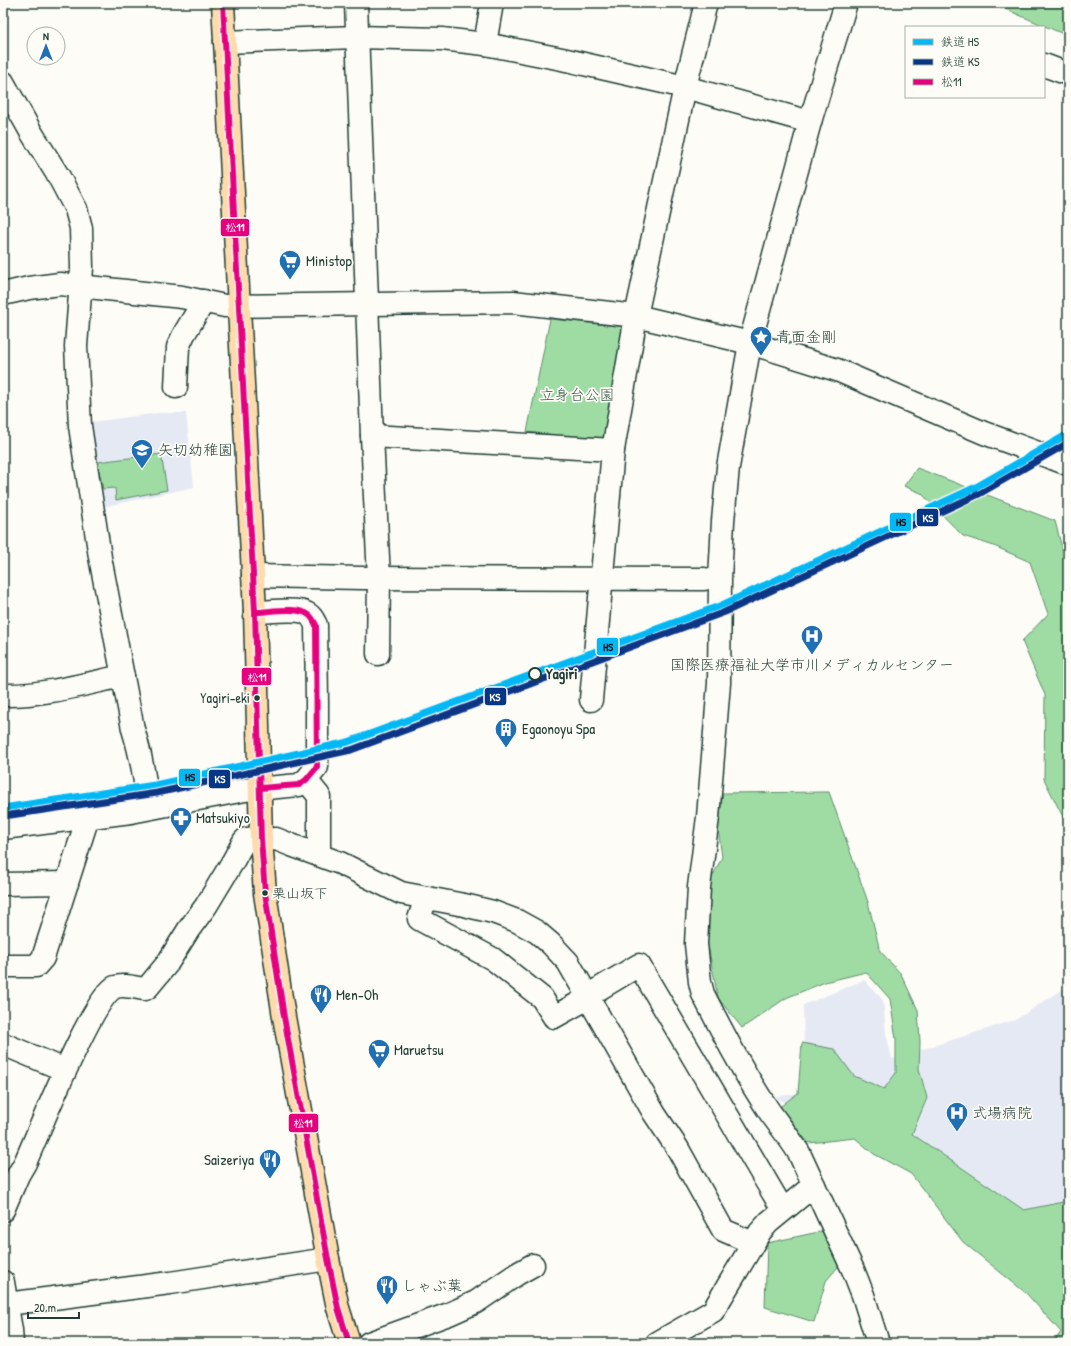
<svg xmlns="http://www.w3.org/2000/svg" width="1071" height="1346" viewBox="0 0 1071 1346" font-family="'Patrick Hand','Klee One',sans-serif">
  <style>
    .built { fill: #e5e9f4 }
    .green { fill: #9fdca4; stroke: #5f8c6c }
    .lines { fill: none; stroke-linecap: round; stroke-linejoin: round }
    .minor-casing { stroke: #1f3d34; stroke-width: 25 }
    .major-casing { stroke: #1f3d34; stroke-width: 25 }
    .minor { stroke: #fdfcf7; stroke-width: 22 }
    .major { stroke: #fedbac; stroke-width: 22 }
    .bus-1-casing { stroke: #fdfcf7; stroke-width: 9 }
    .bus-1 { stroke: #e5007d; stroke-width: 6 }
    .rail-1-casing { stroke: #fdfcf7; stroke-width: 10 }
    .rail-2-casing { stroke: #fdfcf7; stroke-width: 10 }
    .rail-1 { stroke: #02b8f5; stroke-width: 7 }
    .rail-2 { stroke: #073686; stroke-width: 7 }
    .stop-dot { fill: #fdfcf7; stroke: #1f3d34; stroke-width: 2 }
    .bus-dot { fill: #1f3d34; stroke: #fdfcf7; stroke-width: 1.5 }
    .labels { text-anchor: middle; stroke-width: 3.5; stroke-linejoin: round; paint-order: stroke }
    .bus-label { font-size: 14px; fill: #1f3d34; stroke: #fdfcf7; text-anchor: end }
    .poi-label { font-size: 15px; fill: #1f3d34; stroke: #fdfcf7; text-anchor: start }
    .park-label { font-size: 15px; fill: #395d4a; stroke: #fdfcf7 }
    .stop-label { font-size: 15px; font-weight: bold; fill: #1f3d34; stroke: #fdfcf7; text-anchor: start }
    .line-badge { stroke: #fdfcf7; stroke-width: 1.5 }
    .badge-label { font-size: 11px; text-anchor: middle; font-weight: bold; fill: #fff }
    .pale-badge-label { font-size: 11px; text-anchor: middle; font-weight: bold; fill: #111 }
  </style>
  <rect width="100%" height="100%" fill="#fdfcf7"/>
  <filter id="ink" filterUnits="userSpaceOnUse"><feTurbulence type="fractalNoise" baseFrequency=".025" numOctaves="2"/><feDisplacementMap in="SourceGraphic" scale="8" xChannelSelector="R" yChannelSelector="G"/><feConvolveMatrix kernelMatrix="1 2 1 2 8 2 1 2 1" color-interpolation-filters="sRGB"/></filter>
  <g filter="url(#ink)">
    <g class="built">
      <path d="M 158,413 L 186,413 L 194,487 L 98,508 L 92,422 Z"/>
      <path d="M 864,980 L 883,1000 L 886,1033 L 892,1059 L 1015,1020 L 1068,986 L 1068,1321 L 920,1169 L 774,1097 L 805,1092 L 803,1005 Z"/>
    </g>
    <g class="green">
      <path d="M 991,3 L 1068,3 L 1068,36 Z"/>
      <path d="M 550,319 L 628,327 L 613,441 L 527,432 Z"/>
      <path d="M 161,454 L 167,490 L 116,500 L 115,488 L 103,489 L 97,462 Z"/>
      <path d="M 917,468 L 1055,521 L 1064,556 L 1068,584 L 1068,827 L 1044,779 L 1045,695 L 1022,641 L 1048,614 L 1030,562 L 994,546 L 963,536 L 921,493 L 904,486 Z"/>
      <path d="M 829,792 L 868,902 L 880,951 L 901,974 L 918,1010 L 920,1042 L 919,1069 L 927,1098 L 912,1134 L 1024,1210 L 1068,1201 L 1068,1343 L 1053,1343 L 1061,1332 L 1026,1293 L 963,1242 L 911,1174 L 874,1154 L 855,1138 L 809,1143 L 777,1109 L 798,1093 L 802,1043 L 834,1049 L 854,1076 L 884,1089 L 896,1073 L 896,1039 L 890,999 L 866,972 L 825,982 L 786,998 L 742,1028 L 718,998 L 707,940 L 708,886 L 722,857 L 718,828 L 723,793 Z"/>
      <path d="M 828,1230 L 843,1261 L 826,1281 L 814,1322 L 765,1307 L 767,1243 Z"/>
    </g>
    <g class="lines">
      <g class="minor-casing">
        <g id="minor">
          <path d="M 356,3 L 372,436 L 379,578 L 378,654"/>
          <path d="M 846,3 L 810,122 L 750,343 L 728,467 L 723,521 L 720,579 L 719,683 L 708,817 L 699,887 L 696,944 L 700,982 L 703,994 C 723,1033 744,1074 769,1111 C 779,1125 790,1138 799,1153 L 854,1272 L 863,1295 L 878,1343"/>
          <path d="M 225,42 L 356,37 L 442,39 L 485,44 L 562,59 L 685,87 L 810,122"/>
          <path d="M 485,44 L 492,3"/>
          <path d="M 1044,65 L 1068,74"/>
          <path d="M 3,82 L 31,132 L 59,177 L 76,209 L 81,228 L 82,268 L 76,346 L 80,426 L 100,557 L 133,729 C 141,754 145,781 149,808"/>
          <path d="M 3,294 L 29,288 L 60,284 L 182,297 L 225,306 L 513,302 L 636,316 L 750,343 L 837,370 L 984,433 L 1068,464"/>
          <path d="M 176,387 L 178,347 L 184,334 L 204,301"/>
          <path d="M 372,436 L 613,450"/>
          <path d="M 253,576 L 363,578 L 704,579"/>
          <path d="M 3,695 C 42,696 85,684 123,676"/>
          <path d="M 591,700 L 613,450 L 636,316 L 685,87 L 706,3"/>
          <path d="M 306,780 L 319,796 L 319,855"/>
          <path d="M 3,828 L 131,812 L 245,790 L 299,785 L 306,780 L 317,767 L 317,703 L 316,625 C 313,619 311,615 306,613 C 297,608 266,612 255,612"/>
          <path d="M 262,840 L 276,839 L 291,845 L 340,863 L 401,893 L 464,905 L 493,912 L 517,921 L 537,932 L 551,944 L 568,962 L 654,1113 L 678,1149 L 723,1230 L 753,1243"/>
          <path d="M 3,884 L 67,883"/>
          <path d="M 426,898 L 419,919 L 493,959 L 542,998 L 554,1017 L 588,998"/>
          <path d="M 3,966 L 36,966 L 43,958 L 88,817"/>
          <path d="M 587,996 L 639,965 L 783,1210"/>
          <path d="M 3,1044 L 65,1070"/>
          <path d="M 3,1210 L 18,1175 L 25,1163 C 38,1134 92,998 115,987 C 124,984 136,988 145,989 L 148,987 L 167,964 L 189,929 L 206,906 L 232,863 L 244,841 L 246,839 L 261,838"/>
          <path d="M 3,1282 L 11,1330 L 12,1343"/>
          <path d="M 7,1304 L 170,1283 L 328,1259"/>
          <path d="M 369,1343 L 449,1314 L 476,1302 L 517,1274 L 533,1265"/>
          <path d="M 657,1343 L 713,1311 L 760,1232 L 769,1222 L 814,1185"/>
        </g>
      </g>
      <g class="major-casing">
        <path id="major" d="M 223,3 L 255,612 L 261,838 L 265,893 L 284,1017 L 328,1259 L 338,1308 L 349,1343"/>
      </g>
      <use href="#minor" class="minor"/>
      <use href="#major" class="major"/>
      <g class="bus-1-casing">
        <g id="bus-1">
          <path d="M 223,3 L 255,612 L 261,838 L 265,893 L 284,1017 L 328,1259 L 338,1308 L 349,1343"/>
          <path d="M 255,612 C 269,612 297,606 309,615 C 312,617 314,621 316,625 L 317,767 L 306,780 L 299,785 L 260,788"/>
        </g>
      </g>
      <use href="#bus-1" class="bus-1"/>
      <g class="rail-1-casing">
        <path id="rail-1" d="M 3,808 L 155,785 L 348,742 L 722,605 L 976,487 L 1068,434"/>
      </g>
      <g class="rail-2-casing">
        <path id="rail-2" d="M 4,816 L 157,793 L 351,750 L 725,612 L 979,494 L 1068,443"/>
      </g>
      <use href="#rail-1" class="rail-1"/>
      <use href="#rail-2" class="rail-2"/>
    </g>
  </g>
  <defs>
    <g id="supermarket-pin" transform="scale(1.15)"><path d="M0 17L-7.5 6A9.5 9.5 0 1 1 7.5 6Z" fill="#1f6fb2" stroke="#fdfcf7"/><path d="M-6-5.5h2.5l.6 2H6L4.5 2H-2.5L-4.4-4H-6ZM-1.5 3.2a1.3 1.3 0 1 0 .1 0ZM3 3.2a1.3 1.3 0 1 0 .1 0Z" fill="#fff"/></g>
    <g id="sight-pin" transform="scale(1.15)"><path d="M0 17L-7.5 6A9.5 9.5 0 1 1 7.5 6Z" fill="#1f6fb2" stroke="#fdfcf7"/><path d="M0-6L1.8-2.2L6-1.7L2.9 1.2L3.7 5.4L0 3.3L-3.7 5.4L-2.9 1.2L-6-1.7L-1.8-2.2Z" fill="#fff"/></g>
    <g id="school-pin" transform="scale(1.15)"><path d="M0 17L-7.5 6A9.5 9.5 0 1 1 7.5 6Z" fill="#1f6fb2" stroke="#fdfcf7"/><path d="M0-5L7-2L0 1L-7-2ZM-4 1L0 2.5L4 1V4Q0 6-4 4Z" fill="#fff"/></g>
    <g id="hospital-pin" transform="scale(1.15)"><path d="M0 17L-7.5 6A9.5 9.5 0 1 1 7.5 6Z" fill="#1f6fb2" stroke="#fdfcf7"/><path d="M-5-5h3v3.5h4V-5h3V5h-3V1.5h-4V5h-3Z" fill="#fff"/></g>
    <g id="building-pin" transform="scale(1.15)"><path d="M0 17L-7.5 6A9.5 9.5 0 1 1 7.5 6Z" fill="#1f6fb2" stroke="#fdfcf7"/><path d="M-4-6H4V6H1V3H-1V6H-4ZM-2.5-4.3h1.7v1.8h-1.7ZM.8-4.3h1.7v1.8H.8ZM-2.5-1h1.7V.8h-1.7ZM.8-1h1.7V.8H.8Z" fill="#fff"/></g>
    <g id="pharmacy-pin" transform="scale(1.15)"><path d="M0 17L-7.5 6A9.5 9.5 0 1 1 7.5 6Z" fill="#1f6fb2" stroke="#fdfcf7"/><path d="M-2-6h4v4h4v4h-4v4h-4v-4h-4v-4h4Z" fill="#fff"/></g>
    <g id="restaurant-pin" transform="scale(1.15)"><path d="M0 17L-7.5 6A9.5 9.5 0 1 1 7.5 6Z" fill="#1f6fb2" stroke="#fdfcf7"/><path d="M-5-6h1v4h1v-4h1v4h1v-4h1v5L-1.5 .5V6h-2V.5L-5-1ZM5-6V6H3V1.5H1.5Q1.5-4 5-6Z" fill="#fff"/></g>
  </defs>
  <g fill-rule="evenodd">
    <use href="#supermarket-pin" x="290" y="261"/>
    <use href="#sight-pin" x="761" y="337"/>
    <use href="#school-pin" x="142" y="450"/>
    <use href="#hospital-pin" x="812" y="636"/>
    <use href="#building-pin" x="506" y="729"/>
    <use href="#pharmacy-pin" x="181" y="818"/>
    <use href="#restaurant-pin" x="321" y="995"/>
    <use href="#supermarket-pin" x="379" y="1050"/>
    <use href="#hospital-pin" x="957" y="1113"/>
    <use href="#restaurant-pin" x="270" y="1160"/>
    <use href="#restaurant-pin" x="387" y="1286"/>
  </g>
  <circle class="stop-dot" cx="535" cy="674" r="6"/>
  <g class="bus-dot">
    <circle cx="257" cy="698" r="3.5"/>
    <circle cx="265" cy="893" r="3.5"/>
  </g>
  <g class="labels">
    <g class="bus-label">
      <text x="250" y="703">Yagiri-eki</text>
      <text x="272" y="898" text-anchor="start">栗山坂下</text>
    </g>
    <g class="poi-label">
      <text x="306" y="266">Ministop</text>
      <text x="776" y="342">青面金剛</text>
      <text x="158" y="455">矢切幼稚園</text>
      <text x="812" y="670" text-anchor="middle">国際医療福祉大学市川メディカルセンター</text>
      <text x="522" y="734">Egaonoyu Spa</text>
      <text x="196" y="823">Matsukiyo</text>
      <text x="336" y="1000">Men-Oh</text>
      <text x="394" y="1055">Maruetsu</text>
      <text x="972" y="1118">式場病院</text>
      <text x="254" y="1165" text-anchor="end">Saizeriya</text>
      <text x="402" y="1291">しゃぶ葉</text>
    </g>
    <g class="park-label">
      <text x="577" y="400">立身台公園</text>
    </g>
    <g class="stop-label">
      <text x="546" y="679">Yagiri</text>
    </g>
  </g>
  <g class="line-badge">
    <rect x="220" y="218" width="30" height="19" rx="4" fill="#e5007d"/>
    <rect x="916" y="508" width="23" height="19" rx="4" fill="#073686"/>
    <rect x="889" y="512" width="23" height="20" rx="4" fill="#02b8f5"/>
    <rect x="596" y="637" width="23" height="19" rx="4" fill="#02b8f5"/>
    <rect x="241" y="667" width="31" height="19" rx="4" fill="#e5007d"/>
    <rect x="484" y="687" width="23" height="19" rx="4" fill="#073686"/>
    <rect x="178" y="768" width="23" height="19" rx="4" fill="#02b8f5"/>
    <rect x="208" y="769" width="23" height="20" rx="4" fill="#073686"/>
    <rect x="288" y="1113" width="31" height="20" rx="4" fill="#e5007d"/>
  </g>
  <g class="badge-label">
    <text x="235" y="231">松11</text>
    <text x="928" y="522">KS</text>
    <text x="257" y="681">松11</text>
    <text x="495" y="701">KS</text>
    <text x="220" y="783">KS</text>
    <text x="303" y="1127">松11</text>
  </g>
  <g class="pale-badge-label">
    <text x="901" y="526">HS</text>
    <text x="608" y="651">HS</text>
    <text x="190" y="781">HS</text>
  </g>
  <rect width="1071" height="1346" fill="none" stroke="#fdfcf7" stroke-width="16"/>
  <rect x="8" y="8" width="1055" height="1330" fill="none" stroke="#1f3d34" stroke-width="1.5" filter="url(#ink)"/>
  <rect x="905" y="26" width="140" height="72" fill="#fdfcf7" stroke="#a4b0a9"/>
  <rect x="913" y="39" width="20" height="6" fill="#02b8f5" stroke="#a4b0a9"/>
  <text x="941" y="46" font-size="12" fill="#1f3d34">鉄道 HS</text>
  <rect x="913" y="59" width="20" height="6" fill="#073686" stroke="#a4b0a9"/>
  <text x="941" y="66" font-size="12" fill="#1f3d34">鉄道 KS</text>
  <rect x="913" y="79" width="20" height="6" fill="#e5007d" stroke="#a4b0a9"/>
  <text x="941" y="86" font-size="12" fill="#1f3d34">松11</text>
  <g transform="translate(46 46)"><circle r="19" fill="#fdfcf7" stroke="#a4b0a9"/>
  <path d="M0-3L7 15L0 10L-7 15Z" fill="#1f6fb2"/>
  <text y="-6" font-size="11" font-weight="bold" text-anchor="middle" fill="#1f3d34">N</text>
  </g>
  <path d="M28 1312v6h51v-6" fill="none" stroke="#1f3d34" stroke-width="2"/>
  <text x="34" y="1312" font-size="12" fill="#1f3d34" stroke="#fdfcf7" stroke-width="3" paint-order="stroke">20 m</text>
</svg>
